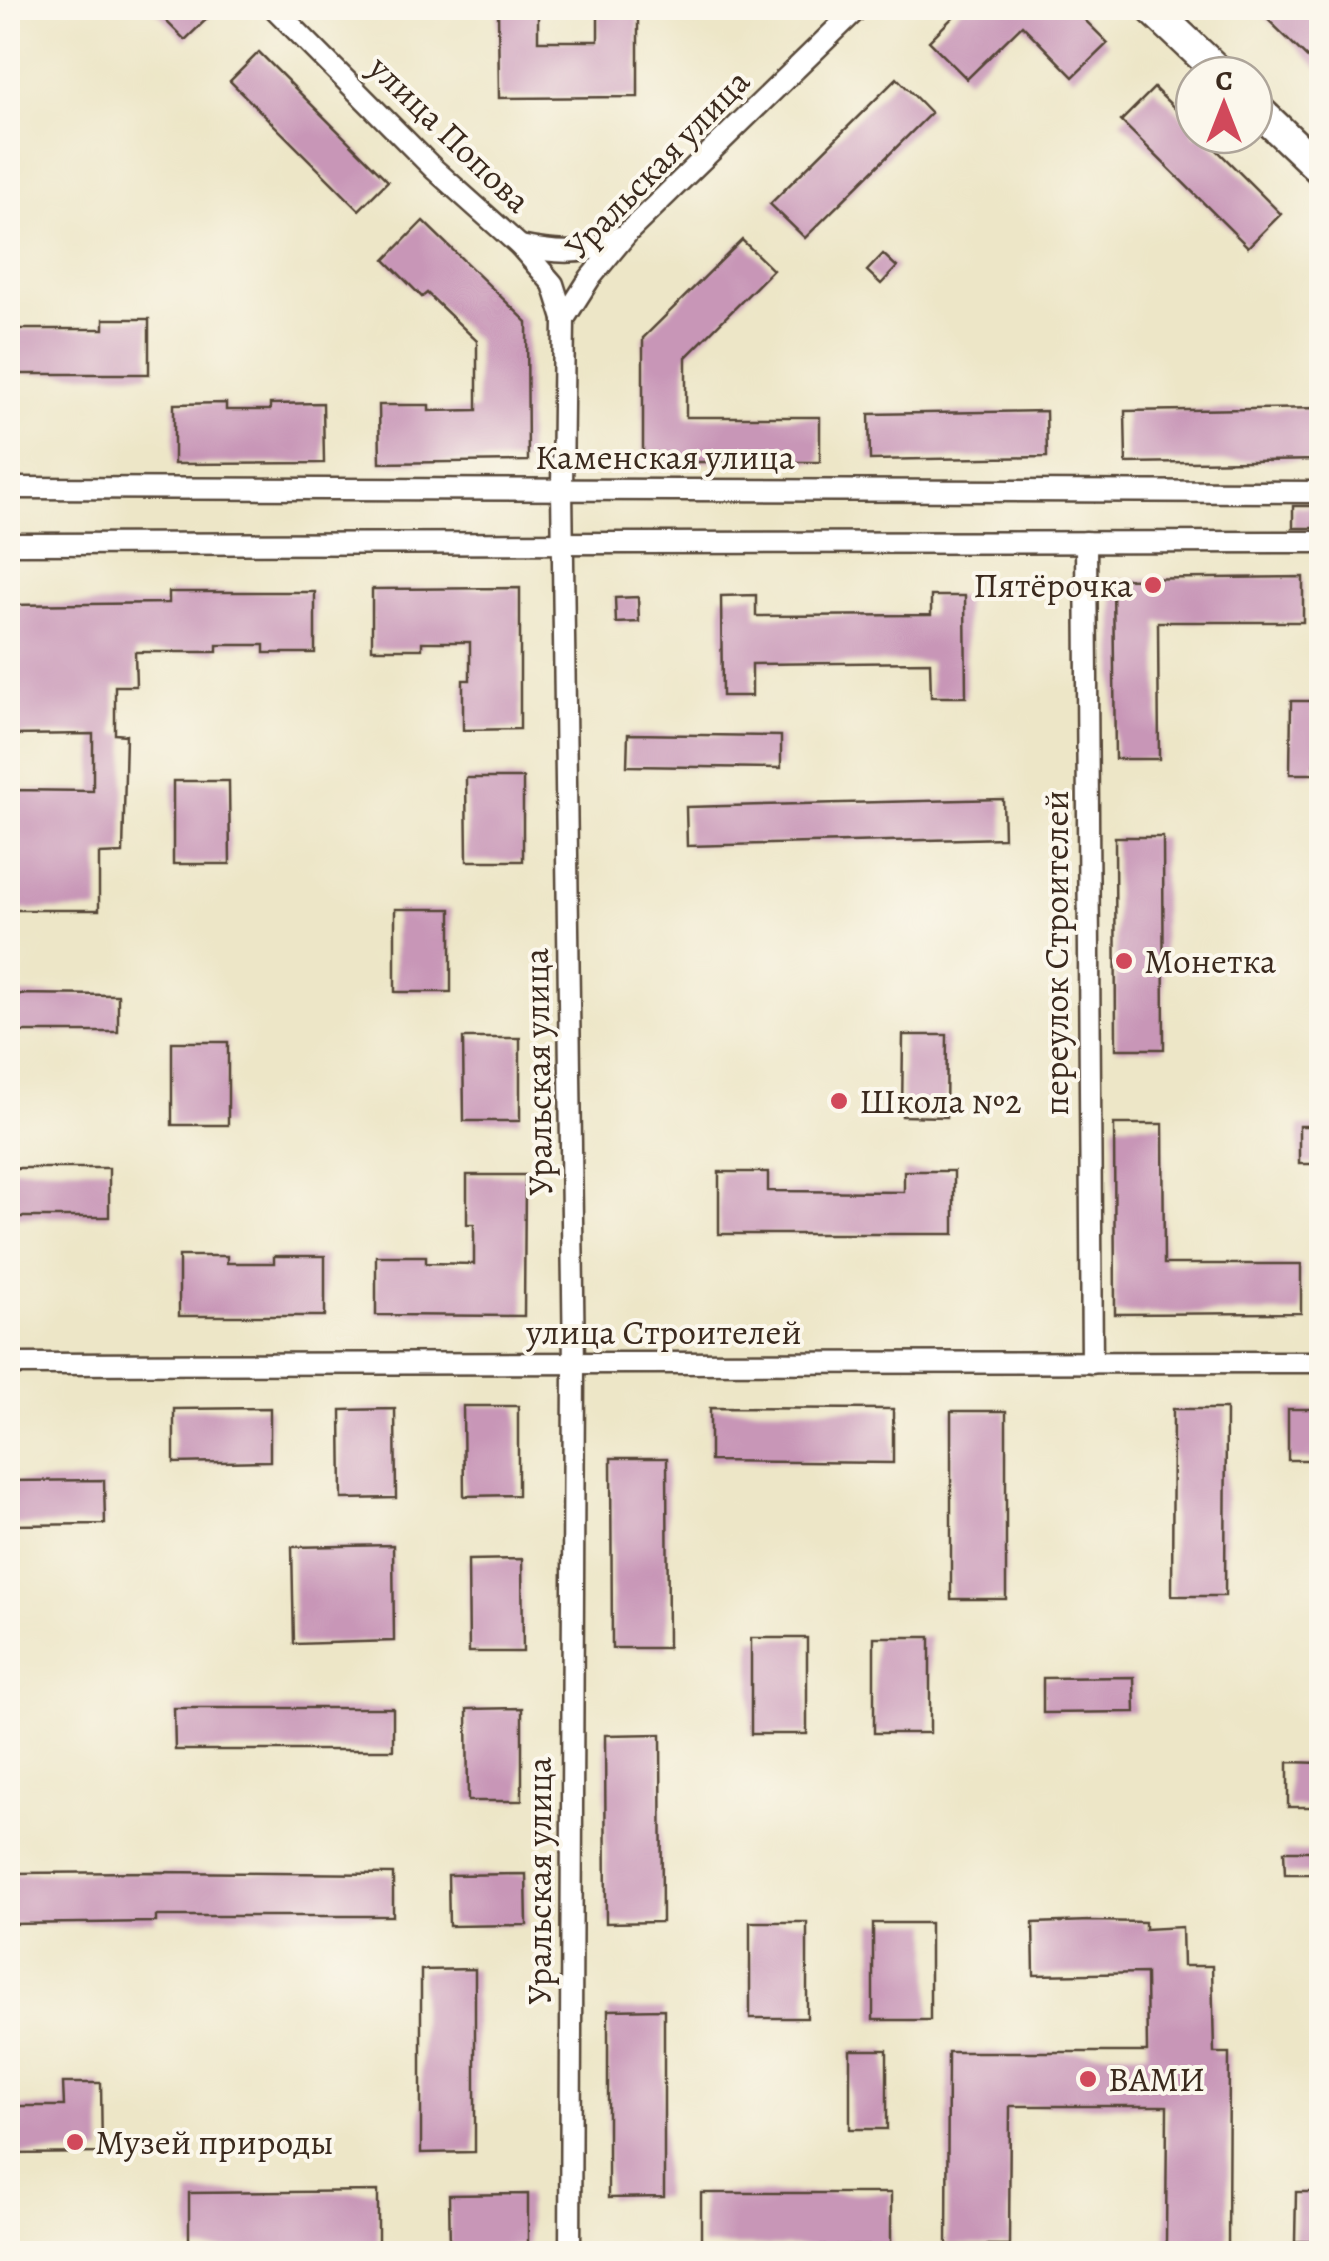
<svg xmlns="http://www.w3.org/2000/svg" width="1329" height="2261" viewBox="0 0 1329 2261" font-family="Alegreya,serif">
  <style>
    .building { fill: #c896b7 }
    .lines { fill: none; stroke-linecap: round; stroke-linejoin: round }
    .minor-casing { stroke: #564637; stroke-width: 25 }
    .secondary-casing { stroke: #564637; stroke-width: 35 }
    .minor { stroke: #fff; stroke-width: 20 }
    .secondary { stroke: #fff; stroke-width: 30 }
    .poi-dot { fill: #d1495b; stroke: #fbf7ec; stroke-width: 4 }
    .labels { text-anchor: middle; stroke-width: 8; stroke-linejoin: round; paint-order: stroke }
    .street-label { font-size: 35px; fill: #3b2a1e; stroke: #fbf7ec }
    .poi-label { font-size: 35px; fill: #3b2a1e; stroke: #fbf7ec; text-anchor: start }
  </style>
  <rect width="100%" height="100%" fill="#fbf7ec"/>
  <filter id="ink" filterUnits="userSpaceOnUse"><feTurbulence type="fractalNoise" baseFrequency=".01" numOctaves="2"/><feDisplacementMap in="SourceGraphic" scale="20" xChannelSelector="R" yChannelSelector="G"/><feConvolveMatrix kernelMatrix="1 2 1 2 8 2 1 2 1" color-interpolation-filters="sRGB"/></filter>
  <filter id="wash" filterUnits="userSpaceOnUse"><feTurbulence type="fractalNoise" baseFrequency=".0048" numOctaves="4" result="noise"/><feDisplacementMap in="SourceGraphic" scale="40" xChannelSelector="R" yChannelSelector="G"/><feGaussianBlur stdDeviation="2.25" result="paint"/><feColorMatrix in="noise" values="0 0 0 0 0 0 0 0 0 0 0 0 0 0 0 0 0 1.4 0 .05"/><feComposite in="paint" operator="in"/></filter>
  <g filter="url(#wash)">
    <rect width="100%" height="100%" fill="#ede6c7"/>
    <g id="blocks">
      <g class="building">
        <path d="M 153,8 L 218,8 L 185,40 Z"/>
        <path d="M 498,8 L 538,8 L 538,41 L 598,41 L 598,8 L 638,8 L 638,97 L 499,98 Z"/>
        <path d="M 962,8 L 1073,8 L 1108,43 L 1073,77 L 1022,25 L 967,79 L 929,41 Z"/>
        <path d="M 1256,8 L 1322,8 L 1322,72 Z"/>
        <path d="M 259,52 L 388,181 L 359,210 L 230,81 Z"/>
        <path d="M 897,78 L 931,113 L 805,238 L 770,204 Z"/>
        <path d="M 1154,88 L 1194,127 L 1194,135 L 1202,135 L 1281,214 L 1248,247 L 1121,121 Z"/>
        <path d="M 423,221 L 527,322 L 528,461 L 380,463 L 379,405 L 429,405 L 429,411 L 477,410 L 477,341 L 427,293 L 422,297 L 385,260 Z"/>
        <path d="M 742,240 L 773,270 L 686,357 L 686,417 L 820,417 L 820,462 L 643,462 L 643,338 Z"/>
        <path d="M 883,254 L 897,267 L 881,284 L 867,271 Z"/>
        <path d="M 104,319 L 149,319 L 149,374 L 8,374 L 8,329 L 104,329 Z"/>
        <path d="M 226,403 L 226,410 L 270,410 L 270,404 L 323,403 L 324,463 L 174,464 L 174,404 Z"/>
        <path d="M 1322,408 L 1322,460 L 1126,463 L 1125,411 Z"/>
        <path d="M 1046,411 L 1047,457 L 870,460 L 869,414 Z"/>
        <rect x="1293" y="506" width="21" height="22"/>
        <path d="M 1303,577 L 1303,622 L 1158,622 L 1159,759 L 1115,759 L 1113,579 Z"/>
        <path d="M 520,588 L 520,729 L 463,730 L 463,680 L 470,680 L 470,642 L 422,642 L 422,649 L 372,649 L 372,589 Z"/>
        <path d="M 169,592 L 315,592 L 315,653 L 264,653 L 264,645 L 217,645 L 217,652 L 135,652 L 136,686 L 115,686 L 115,734 L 126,735 L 123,853 L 99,854 L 99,910 L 8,910 L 8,790 L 93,791 L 93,734 L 8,735 L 8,605 L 169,603 Z"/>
        <path d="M 756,595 L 756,616 L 931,615 L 931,596 L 965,596 L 966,697 L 931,697 L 930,662 L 752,664 L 752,696 L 722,696 L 721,596 Z"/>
        <path d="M 638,597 L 639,622 L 616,623 L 615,598 Z"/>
        <path d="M 1291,701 L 1314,701 L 1314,718 L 1322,718 L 1322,764 L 1314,764 L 1314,774 L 1290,774 Z"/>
        <path d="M 628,734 L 781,736 L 781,768 L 627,766 Z"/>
        <path d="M 466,778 L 523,778 L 523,861 L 467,861 Z"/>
        <path d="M 173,781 L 229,781 L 230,864 L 173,864 Z"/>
        <path d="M 1003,799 L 1004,838 L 687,846 L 686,807 Z"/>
        <path d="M 1115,837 L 1163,837 L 1164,1049 L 1116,1049 Z"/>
        <rect x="395" y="909" width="56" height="83"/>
        <path d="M 8,994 L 118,995 L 118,1032 L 8,1032 Z"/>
        <path d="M 903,1035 L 947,1035 L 946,1117 L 902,1116 Z"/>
        <path d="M 463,1038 L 520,1038 L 520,1121 L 464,1121 Z"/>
        <rect x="172" y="1042" width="56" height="83"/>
        <path d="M 1114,1124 L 1163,1124 L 1164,1264 L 1301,1264 L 1301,1313 L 1115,1314 Z"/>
        <rect x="1299" y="1126" width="23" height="38"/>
        <rect x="8" y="1168" width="101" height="49"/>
        <path d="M 904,1171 L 954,1171 L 954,1234 L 719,1234 L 719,1172 L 768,1172 L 768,1191 L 904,1192 Z"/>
        <path d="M 467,1175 L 525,1175 L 524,1316 L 376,1315 L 376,1256 L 426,1256 L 426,1263 L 474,1264 L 474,1224 L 467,1224 Z"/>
        <path d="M 179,1256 L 227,1256 L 227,1263 L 274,1263 L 274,1256 L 325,1256 L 325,1316 L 179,1316 Z"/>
        <path d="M 463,1406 L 518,1406 L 518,1495 L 464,1496 Z"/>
        <path d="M 270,1408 L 270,1461 L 174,1463 L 174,1409 Z"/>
        <path d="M 710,1408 L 893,1409 L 893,1463 L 710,1461 Z"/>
        <path d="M 395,1409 L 396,1498 L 342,1499 L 341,1410 Z"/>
        <path d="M 1173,1409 L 1226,1409 L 1225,1596 L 1172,1596 Z"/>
        <rect x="1288" y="1409" width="34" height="51"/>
        <rect x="951" y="1411" width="55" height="188"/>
        <path d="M 611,1458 L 667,1458 L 668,1648 L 612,1648 Z"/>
        <path d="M 104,1480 L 105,1524 L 8,1525 L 8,1481 Z"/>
        <path d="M 393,1545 L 394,1641 L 294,1644 L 292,1547 Z"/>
        <path d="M 522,1559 L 523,1652 L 469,1652 L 468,1560 Z"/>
        <rect x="874" y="1637" width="56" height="96"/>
        <rect x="751" y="1638" width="56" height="96"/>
        <path d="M 1134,1677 L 1135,1712 L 1043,1713 L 1043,1678 Z"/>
        <path d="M 174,1708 L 393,1708 L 393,1750 L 175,1750 Z"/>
        <path d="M 522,1708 L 522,1801 L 468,1801 L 467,1709 Z"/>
        <path d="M 661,1734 L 662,1922 L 606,1923 L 605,1735 Z"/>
        <path d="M 1288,1762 L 1322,1763 L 1322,1807 L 1288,1807 Z"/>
        <path d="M 1284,1851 L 1310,1851 L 1311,1874 L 1285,1874 Z"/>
        <path d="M 156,1872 L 393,1874 L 393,1916 L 156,1916 L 156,1922 L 8,1924 L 8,1873 Z"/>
        <path d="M 526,1874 L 527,1925 L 449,1926 L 448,1875 Z"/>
        <path d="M 1090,1921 L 1145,1922 L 1145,1929 L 1182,1927 L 1183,1966 L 1212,1966 L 1214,2053 L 1229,2053 L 1228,2246 L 1166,2245 L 1167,2106 L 1010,2106 L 1009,2245 L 947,2245 L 948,2052 L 1147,2052 L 1146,1973 L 1034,1975 L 1033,1923 Z"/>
        <rect x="750" y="1922" width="57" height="96"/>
        <rect x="873" y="1923" width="57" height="97"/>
        <path d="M 475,1969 L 475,2152 L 421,2153 L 421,1970 Z"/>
        <path d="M 664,2009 L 664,2197 L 608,2198 L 608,2010 Z"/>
        <rect x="850" y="2050" width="37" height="79"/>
        <path d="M 63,2083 L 101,2083 L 102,2153 L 8,2154 L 8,2106 L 64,2106 Z"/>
        <path d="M 378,2191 L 378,2248 L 189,2250 L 189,2193 Z"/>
        <path d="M 1296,2192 L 1322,2192 L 1322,2242 L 1295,2241 Z"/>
        <rect x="701" y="2193" width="190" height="53"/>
        <path d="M 528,2194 L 528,2246 L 450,2247 L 449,2195 Z"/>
      </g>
    </g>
  </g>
  <g filter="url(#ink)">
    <use href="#blocks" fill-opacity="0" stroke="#564637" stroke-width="2.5"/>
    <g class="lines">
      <g class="minor-casing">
        <g id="minor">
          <path d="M 274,8 L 434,169 L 520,246 L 553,284 L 564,319"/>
          <path d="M 520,246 C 553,253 589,257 619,237"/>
          <path d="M 8,488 L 1322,492"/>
          <path d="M 1086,542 L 1092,1363"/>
          <path d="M 8,544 L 1322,542"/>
          <path d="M 8,1364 L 1322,1362"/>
          <path d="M 570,2254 L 574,1365 L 562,489 L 564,319 L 590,278 L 629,231 L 858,8"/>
        </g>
      </g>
      <g class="secondary-casing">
        <g id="secondary">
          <path d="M 1151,8 L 1222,75"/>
          <path d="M 1254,106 L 1322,171"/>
        </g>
      </g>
      <use href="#minor" class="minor"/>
      <use href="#secondary" class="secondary"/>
    </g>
  </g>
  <g class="poi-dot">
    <circle cx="1153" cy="585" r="10"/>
    <circle cx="1124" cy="961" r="10"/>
    <circle cx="839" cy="1101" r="10"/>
    <circle cx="1088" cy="2079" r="10"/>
    <circle cx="75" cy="2142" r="10"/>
  </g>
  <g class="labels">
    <g class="street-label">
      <text transform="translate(450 134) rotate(44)" y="12">улица Попова</text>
      <text transform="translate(657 164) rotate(-46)" y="12">Уральская улица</text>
      <text x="665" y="469">Каменская улица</text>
      <text transform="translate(1056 953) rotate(-90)" y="12">переулок Строителей</text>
      <text transform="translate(538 1072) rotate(-91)" y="12">Уральская улица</text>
      <text x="664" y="1344">улица Строителей</text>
      <text transform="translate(539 1881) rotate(-90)" y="12">Уральская улица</text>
    </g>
    <g class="poi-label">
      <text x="1133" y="597" text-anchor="end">Пятёрочка</text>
      <text x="1144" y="973">Монетка</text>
      <text x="859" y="1113">Школа №2</text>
      <text x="1108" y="2091">ВАМИ</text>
      <text x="95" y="2154">Музей природы</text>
    </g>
  </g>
  <rect width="1329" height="2261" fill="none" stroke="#fbf7ec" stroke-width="40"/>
  <g transform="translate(1224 105)"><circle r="48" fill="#fbf7ec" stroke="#aea59a" stroke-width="2.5"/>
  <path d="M0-8L18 38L0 25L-18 38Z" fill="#d1495b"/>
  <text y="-15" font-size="28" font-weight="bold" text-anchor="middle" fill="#3b2a1e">С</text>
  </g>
</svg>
